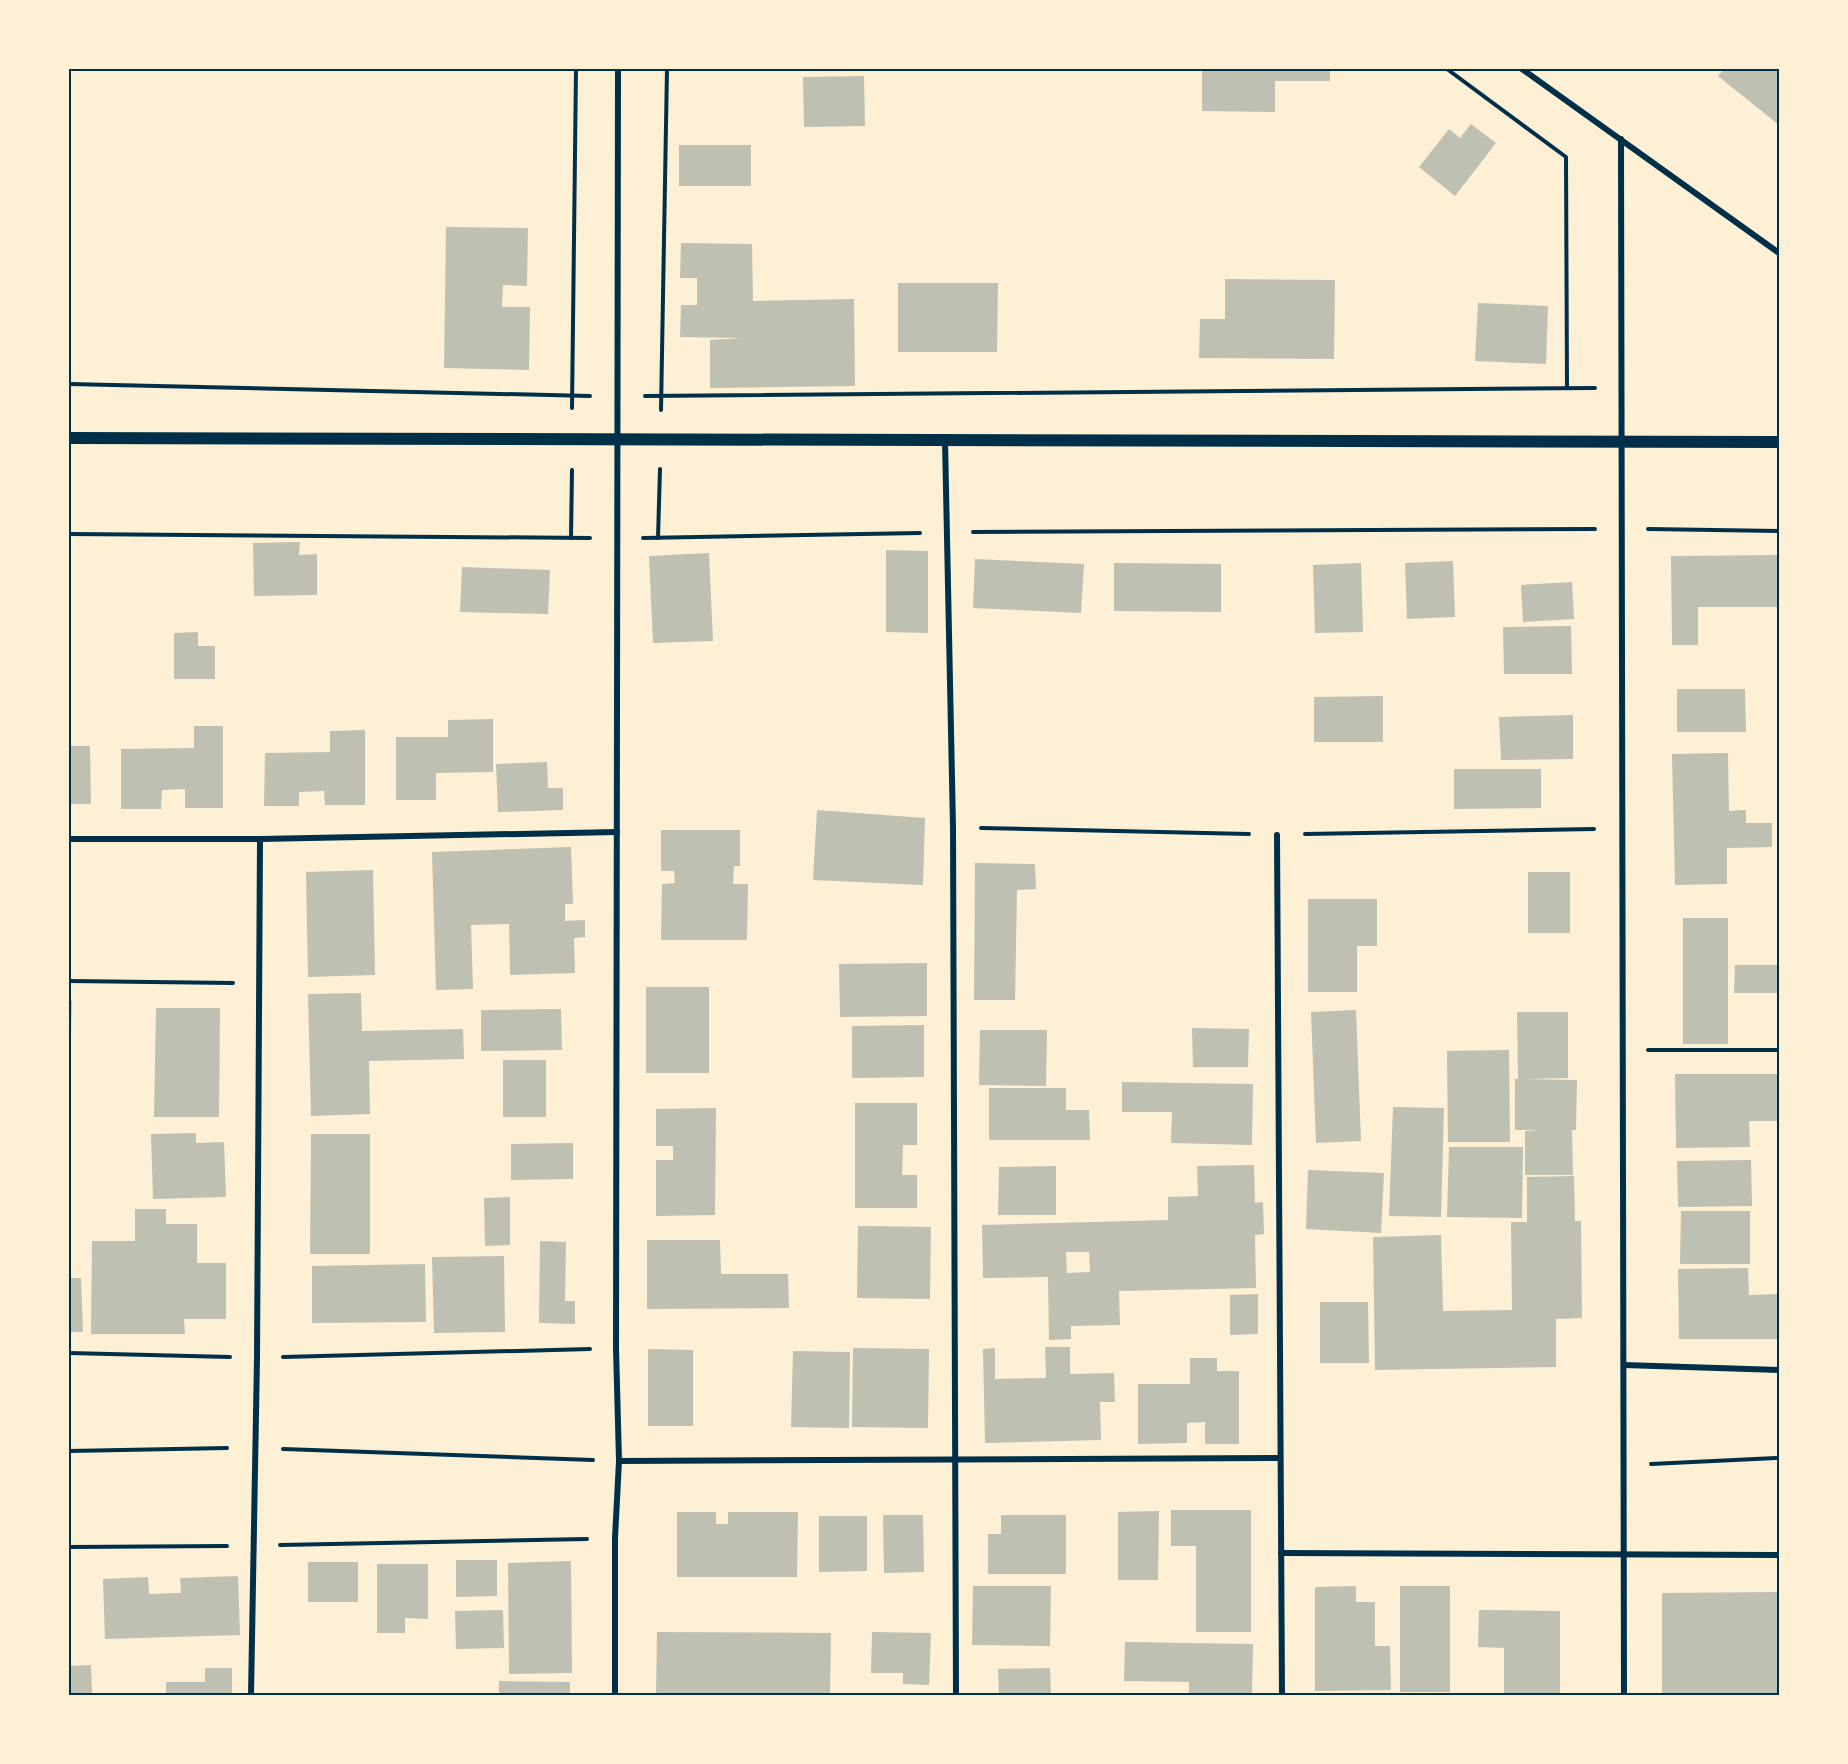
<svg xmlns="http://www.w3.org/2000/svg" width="1848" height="1764" viewBox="0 0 1848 1764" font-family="'Archivo Narrow',sans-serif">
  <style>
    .building { fill: #bec0b2; fill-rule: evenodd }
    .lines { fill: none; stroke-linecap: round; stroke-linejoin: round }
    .path { stroke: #003049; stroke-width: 4 }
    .minor { stroke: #003049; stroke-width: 6 }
    .secondary { stroke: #003049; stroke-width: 12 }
    .neatline { fill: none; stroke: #003049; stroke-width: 2 }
  </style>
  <rect width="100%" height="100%" fill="#fdf0d5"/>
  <g class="building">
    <path d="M 1202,69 L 1330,69 L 1330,81 L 1275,81 L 1275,112 L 1202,111 Z"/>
    <path d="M 1724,69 L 1779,69 L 1779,125 L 1718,76 Z"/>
    <path d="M 864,76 L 865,126 L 804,127 L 803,77 Z"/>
    <path d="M 1471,124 L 1496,143 L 1455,196 L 1419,167 L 1449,129 L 1460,138 Z"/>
    <rect x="679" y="145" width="72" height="41"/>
    <path d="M 446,227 L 528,228 L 527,286 L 503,285 L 502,307 L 530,307 L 529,370 L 444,368 Z"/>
    <path d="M 681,243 L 752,244 L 753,301 L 854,299 L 855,386 L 710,388 L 710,340 L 742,338 L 680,337 L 681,305 L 697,305 L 697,278 L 680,278 Z"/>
    <path d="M 1225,279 L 1335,280 L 1334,359 L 1199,358 L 1200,319 L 1225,319 Z"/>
    <path d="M 898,283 L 998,283 L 997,352 L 898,352 Z"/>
    <path d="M 1478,303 L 1548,306 L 1546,364 L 1475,361 Z"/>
    <path d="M 300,542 L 299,555 L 317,554 L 317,595 L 254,596 L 253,543 Z"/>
    <path d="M 886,550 L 928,551 L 928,633 L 886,632 Z"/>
    <path d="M 709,553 L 713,641 L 653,643 L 649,556 Z"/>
    <path d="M 1779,555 L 1779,607 L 1698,607 L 1698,645 L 1672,645 L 1671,556 Z"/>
    <path d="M 975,559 L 1084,564 L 1081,613 L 973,608 Z"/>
    <path d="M 1453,561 L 1455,617 L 1407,619 L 1405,563 Z"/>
    <path d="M 1114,563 L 1221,564 L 1221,612 L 1114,611 Z"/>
    <path d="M 1361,563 L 1363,632 L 1315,633 L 1313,565 Z"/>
    <path d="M 462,567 L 550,570 L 548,614 L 460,612 Z"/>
    <path d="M 1572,582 L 1574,619 L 1523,622 L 1521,585 Z"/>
    <path d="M 1571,626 L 1572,674 L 1504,674 L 1503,627 Z"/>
    <path d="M 198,632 L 198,646 L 215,646 L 215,679 L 174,679 L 174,633 Z"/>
    <path d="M 1677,689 L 1745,689 L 1746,732 L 1677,732 Z"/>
    <path d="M 1383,696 L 1383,742 L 1314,742 L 1314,697 Z"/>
    <path d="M 1573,715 L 1573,759 L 1501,760 L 1499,717 Z"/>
    <path d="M 493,719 L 493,772 L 436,773 L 436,800 L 396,800 L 396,737 L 448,737 L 448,720 Z"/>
    <path d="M 194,726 L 223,726 L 223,808 L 185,808 L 185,789 L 162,790 L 161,809 L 121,809 L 121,749 L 194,748 Z"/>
    <path d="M 365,730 L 365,805 L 325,805 L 324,791 L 299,792 L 299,806 L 264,806 L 265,753 L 330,752 L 330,731 Z"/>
    <path d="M 69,746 L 90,746 L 91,804 L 69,804 Z"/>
    <path d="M 1728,753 L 1729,811 L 1746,810 L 1746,823 L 1772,823 L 1772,847 L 1727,848 L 1727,884 L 1675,885 L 1672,754 Z"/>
    <path d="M 547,762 L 548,788 L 563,788 L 563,810 L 498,812 L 496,764 Z"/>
    <path d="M 1454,769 L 1541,769 L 1541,808 L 1454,809 Z"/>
    <path d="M 817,810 L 925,818 L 923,885 L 813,880 Z"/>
    <path d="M 661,830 L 740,830 L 740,866 L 734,866 L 733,884 L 748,884 L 747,940 L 661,940 L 662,884 L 675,883 L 674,871 L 661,871 Z"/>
    <path d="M 571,847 L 573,904 L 565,904 L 565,921 L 585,920 L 585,937 L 574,938 L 575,973 L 510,975 L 509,924 L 471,925 L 473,989 L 436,990 L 432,852 Z"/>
    <path d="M 975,863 L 1035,864 L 1036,889 L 1017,890 L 1015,1000 L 974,1000 Z"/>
    <path d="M 373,870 L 375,975 L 308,977 L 306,872 Z"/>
    <rect x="1528" y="872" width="42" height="61"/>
    <path d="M 1308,899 L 1377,899 L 1377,946 L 1357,946 L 1357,992 L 1308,992 Z"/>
    <rect x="1683" y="918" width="45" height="126"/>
    <path d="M 927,963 L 927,1016 L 840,1017 L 839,964 Z"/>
    <path d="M 1735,965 L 1779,965 L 1779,993 L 1734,993 Z"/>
    <rect x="646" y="987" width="63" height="86"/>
    <path d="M 361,993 L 362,1031 L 463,1029 L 464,1059 L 369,1061 L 370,1114 L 311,1116 L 308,994 Z"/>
    <path d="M 69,1000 L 72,1001 L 71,1036 L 69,1036 Z"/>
    <path d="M 156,1008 L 220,1008 L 219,1117 L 154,1117 Z"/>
    <path d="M 561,1009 L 562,1050 L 481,1051 L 481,1010 Z"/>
    <path d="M 1356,1010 L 1361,1141 L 1316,1143 L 1311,1012 Z"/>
    <path d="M 1517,1012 L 1568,1012 L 1568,1078 L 1524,1079 L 1577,1080 L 1576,1130 L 1572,1130 L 1573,1175 L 1525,1175 L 1525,1131 L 1540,1130 L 1515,1130 L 1515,1079 L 1518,1079 Z"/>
    <path d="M 924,1025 L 924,1077 L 852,1078 L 852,1026 Z"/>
    <path d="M 1192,1028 L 1249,1029 L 1248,1067 L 1193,1067 Z"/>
    <path d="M 980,1030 L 1047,1030 L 1046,1086 L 979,1085 Z"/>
    <path d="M 1509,1050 L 1510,1142 L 1448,1142 L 1447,1051 Z"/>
    <rect x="503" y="1060" width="43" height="57"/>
    <path d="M 1675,1074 L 1779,1074 L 1779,1121 L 1749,1121 L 1750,1147 L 1676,1148 Z"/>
    <path d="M 1122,1082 L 1253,1084 L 1252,1145 L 1171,1143 L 1172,1112 L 1122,1112 Z"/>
    <path d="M 989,1088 L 1066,1088 L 1066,1110 L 1089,1110 L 1090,1140 L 989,1140 Z"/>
    <path d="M 855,1103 L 917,1103 L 917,1145 L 903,1145 L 902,1175 L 917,1175 L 917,1208 L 855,1208 Z"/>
    <path d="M 1393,1107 L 1444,1108 L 1441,1217 L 1389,1216 Z"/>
    <path d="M 716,1108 L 715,1215 L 656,1216 L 656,1160 L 673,1160 L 673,1146 L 656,1146 L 656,1109 Z"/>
    <path d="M 196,1133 L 196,1143 L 224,1142 L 226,1197 L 153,1199 L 151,1134 Z"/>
    <path d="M 311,1134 L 370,1134 L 370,1254 L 310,1254 Z"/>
    <path d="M 573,1143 L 573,1179 L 511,1180 L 511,1144 Z"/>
    <path d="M 1449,1147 L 1523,1147 L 1522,1218 L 1447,1217 Z"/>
    <path d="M 1751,1160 L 1752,1206 L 1678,1207 L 1677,1161 Z"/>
    <path d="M 1254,1165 L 1255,1203 L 1263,1202 L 1264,1234 L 1255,1235 L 1256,1288 L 1119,1291 L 1120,1325 L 1071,1326 L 1071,1339 L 1049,1340 L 1048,1277 L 983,1278 L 982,1225 L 1168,1220 L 1168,1197 L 1198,1196 L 1197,1166 ZM 1066,1252 L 1089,1252 L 1090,1272 L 1067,1273 Z"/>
    <path d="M 1056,1166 L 1056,1215 L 998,1215 L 999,1167 Z"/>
    <path d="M 1308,1170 L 1384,1173 L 1381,1233 L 1306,1229 Z"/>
    <path d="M 1574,1176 L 1575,1221 L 1581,1221 L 1582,1318 L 1556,1319 L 1556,1367 L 1375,1370 L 1373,1237 L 1441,1235 L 1443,1311 L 1512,1310 L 1511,1222 L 1527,1222 L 1527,1177 Z"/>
    <path d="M 510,1197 L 510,1245 L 485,1246 L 484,1198 Z"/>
    <path d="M 135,1209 L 166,1209 L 166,1224 L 197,1224 L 197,1263 L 226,1263 L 226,1319 L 184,1319 L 185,1334 L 91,1334 L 92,1241 L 135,1241 Z"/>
    <path d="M 1681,1211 L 1750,1211 L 1750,1264 L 1680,1264 Z"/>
    <path d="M 858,1226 L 931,1227 L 930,1299 L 857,1298 Z"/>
    <path d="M 647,1240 L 720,1240 L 721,1274 L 788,1274 L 789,1308 L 647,1309 Z"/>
    <path d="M 540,1241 L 566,1242 L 565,1301 L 575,1301 L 575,1324 L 539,1323 Z"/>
    <path d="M 504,1256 L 505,1332 L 434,1333 L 432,1257 Z"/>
    <path d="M 425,1264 L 426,1322 L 312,1323 L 312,1266 Z"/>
    <path d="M 1748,1268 L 1749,1295 L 1779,1294 L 1779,1339 L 1679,1339 L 1678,1269 Z"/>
    <path d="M 69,1278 L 81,1278 L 83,1332 L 69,1332 Z"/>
    <path d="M 1258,1294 L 1258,1334 L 1230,1335 L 1230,1295 Z"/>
    <path d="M 1320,1302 L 1368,1302 L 1369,1363 L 1320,1363 Z"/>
    <path d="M 1045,1347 L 1070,1347 L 1070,1374 L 1114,1373 L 1115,1402 L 1100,1402 L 1101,1440 L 985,1443 L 983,1349 L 995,1348 L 995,1379 L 1046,1378 Z"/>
    <path d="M 853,1348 L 929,1349 L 928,1428 L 852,1427 Z"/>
    <path d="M 648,1349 L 693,1350 L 693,1426 L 648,1426 Z"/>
    <path d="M 793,1351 L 850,1352 L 849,1428 L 791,1427 Z"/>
    <path d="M 1190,1358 L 1217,1358 L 1217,1371 L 1239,1371 L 1239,1444 L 1205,1444 L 1205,1422 L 1187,1423 L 1187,1443 L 1138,1444 L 1138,1384 L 1190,1384 Z"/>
    <path d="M 1171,1510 L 1251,1510 L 1251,1632 L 1196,1632 L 1196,1546 L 1171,1546 Z"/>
    <path d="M 1159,1511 L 1158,1580 L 1118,1580 L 1118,1512 Z"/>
    <path d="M 677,1512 L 716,1512 L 716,1524 L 728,1524 L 728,1512 L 798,1512 L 797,1577 L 677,1577 Z"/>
    <path d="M 883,1515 L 923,1515 L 924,1572 L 884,1573 Z"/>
    <path d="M 1001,1515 L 1066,1515 L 1066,1574 L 988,1574 L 988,1534 L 1001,1534 Z"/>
    <path d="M 819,1516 L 867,1516 L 867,1571 L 819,1572 Z"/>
    <path d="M 456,1560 L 497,1560 L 497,1596 L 456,1597 Z"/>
    <path d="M 571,1561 L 572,1673 L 509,1674 L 508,1563 Z"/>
    <rect x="308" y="1562" width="50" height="40"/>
    <path d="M 377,1564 L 428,1564 L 428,1619 L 405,1618 L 405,1633 L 377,1633 Z"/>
    <path d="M 238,1576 L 240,1635 L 105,1639 L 103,1579 L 148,1577 L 149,1594 L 181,1593 L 180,1578 Z"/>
    <path d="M 973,1586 L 1051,1586 L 1050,1646 L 972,1645 Z"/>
    <path d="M 1356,1586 L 1356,1602 L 1375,1602 L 1375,1646 L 1390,1646 L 1391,1690 L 1315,1691 L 1315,1587 Z"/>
    <rect x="1400" y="1586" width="50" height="106"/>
    <path d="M 1779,1592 L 1779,1695 L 1662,1695 L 1662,1593 Z"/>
    <path d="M 503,1610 L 504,1648 L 456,1649 L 455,1611 Z"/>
    <path d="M 1479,1610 L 1560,1611 L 1560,1695 L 1504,1695 L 1504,1648 L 1478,1647 Z"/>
    <path d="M 657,1632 L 831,1633 L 830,1695 L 656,1695 Z"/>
    <path d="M 872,1632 L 931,1633 L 929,1685 L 903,1684 L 903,1673 L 871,1673 Z"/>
    <path d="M 1125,1642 L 1253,1644 L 1252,1695 L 1189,1695 L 1189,1682 L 1124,1681 Z"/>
    <path d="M 91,1665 L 92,1695 L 69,1695 L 69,1666 Z"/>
    <path d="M 205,1668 L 232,1668 L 232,1695 L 166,1695 L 166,1682 L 205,1682 Z"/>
    <path d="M 1050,1668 L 1051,1695 L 999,1695 L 998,1669 Z"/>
    <path d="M 499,1681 L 570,1682 L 570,1695 L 499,1695 Z"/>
  </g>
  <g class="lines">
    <g class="path">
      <path d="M 1447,69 L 1566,157 L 1567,388"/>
      <path d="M 69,384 L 590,396"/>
      <path d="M 645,396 L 1595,388"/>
      <path d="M 572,408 L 576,69"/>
      <path d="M 661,410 L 667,69"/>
      <path d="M 1648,529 L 1779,531"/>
      <path d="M 973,532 L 1595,529"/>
      <path d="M 69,534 L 590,538"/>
      <path d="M 571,538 L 572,470"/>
      <path d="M 643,538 L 920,533"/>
      <path d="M 658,538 L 660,469"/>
      <path d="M 981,828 L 1249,834"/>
      <path d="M 1305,834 L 1594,829"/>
      <path d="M 69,981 L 233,983"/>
      <path d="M 1648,1050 L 1779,1050"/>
      <path d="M 69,1353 L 230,1357"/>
      <path d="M 283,1357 L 590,1349"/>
      <path d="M 283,1449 L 593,1460"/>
      <path d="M 69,1451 L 227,1448"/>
      <path d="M 1651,1464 L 1776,1458"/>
      <path d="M 280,1545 L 587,1539"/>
      <path d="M 69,1547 L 227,1546"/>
    </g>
    <g class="minor">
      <path d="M 1522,69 L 1779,253"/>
      <path d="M 1621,139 L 1624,1695"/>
      <path d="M 945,440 L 953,827 L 956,1695"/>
      <path d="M 1277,835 L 1282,1695"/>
      <path d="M 69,839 L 260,839 L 617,832"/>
      <path d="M 1624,1365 L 1779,1370"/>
      <path d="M 619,1461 L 1280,1458"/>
      <path d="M 1281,1553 L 1779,1555"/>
      <path d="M 251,1695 L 257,1358 L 260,839"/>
      <path d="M 615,1695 L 615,1538 L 619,1461 L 616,1348 L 618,69"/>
    </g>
    <path class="secondary" d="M 69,438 L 1779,442"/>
  </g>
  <rect width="1848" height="1764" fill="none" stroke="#fdf0d5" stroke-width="141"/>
  <rect x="70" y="70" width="1708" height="1624" class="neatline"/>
</svg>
